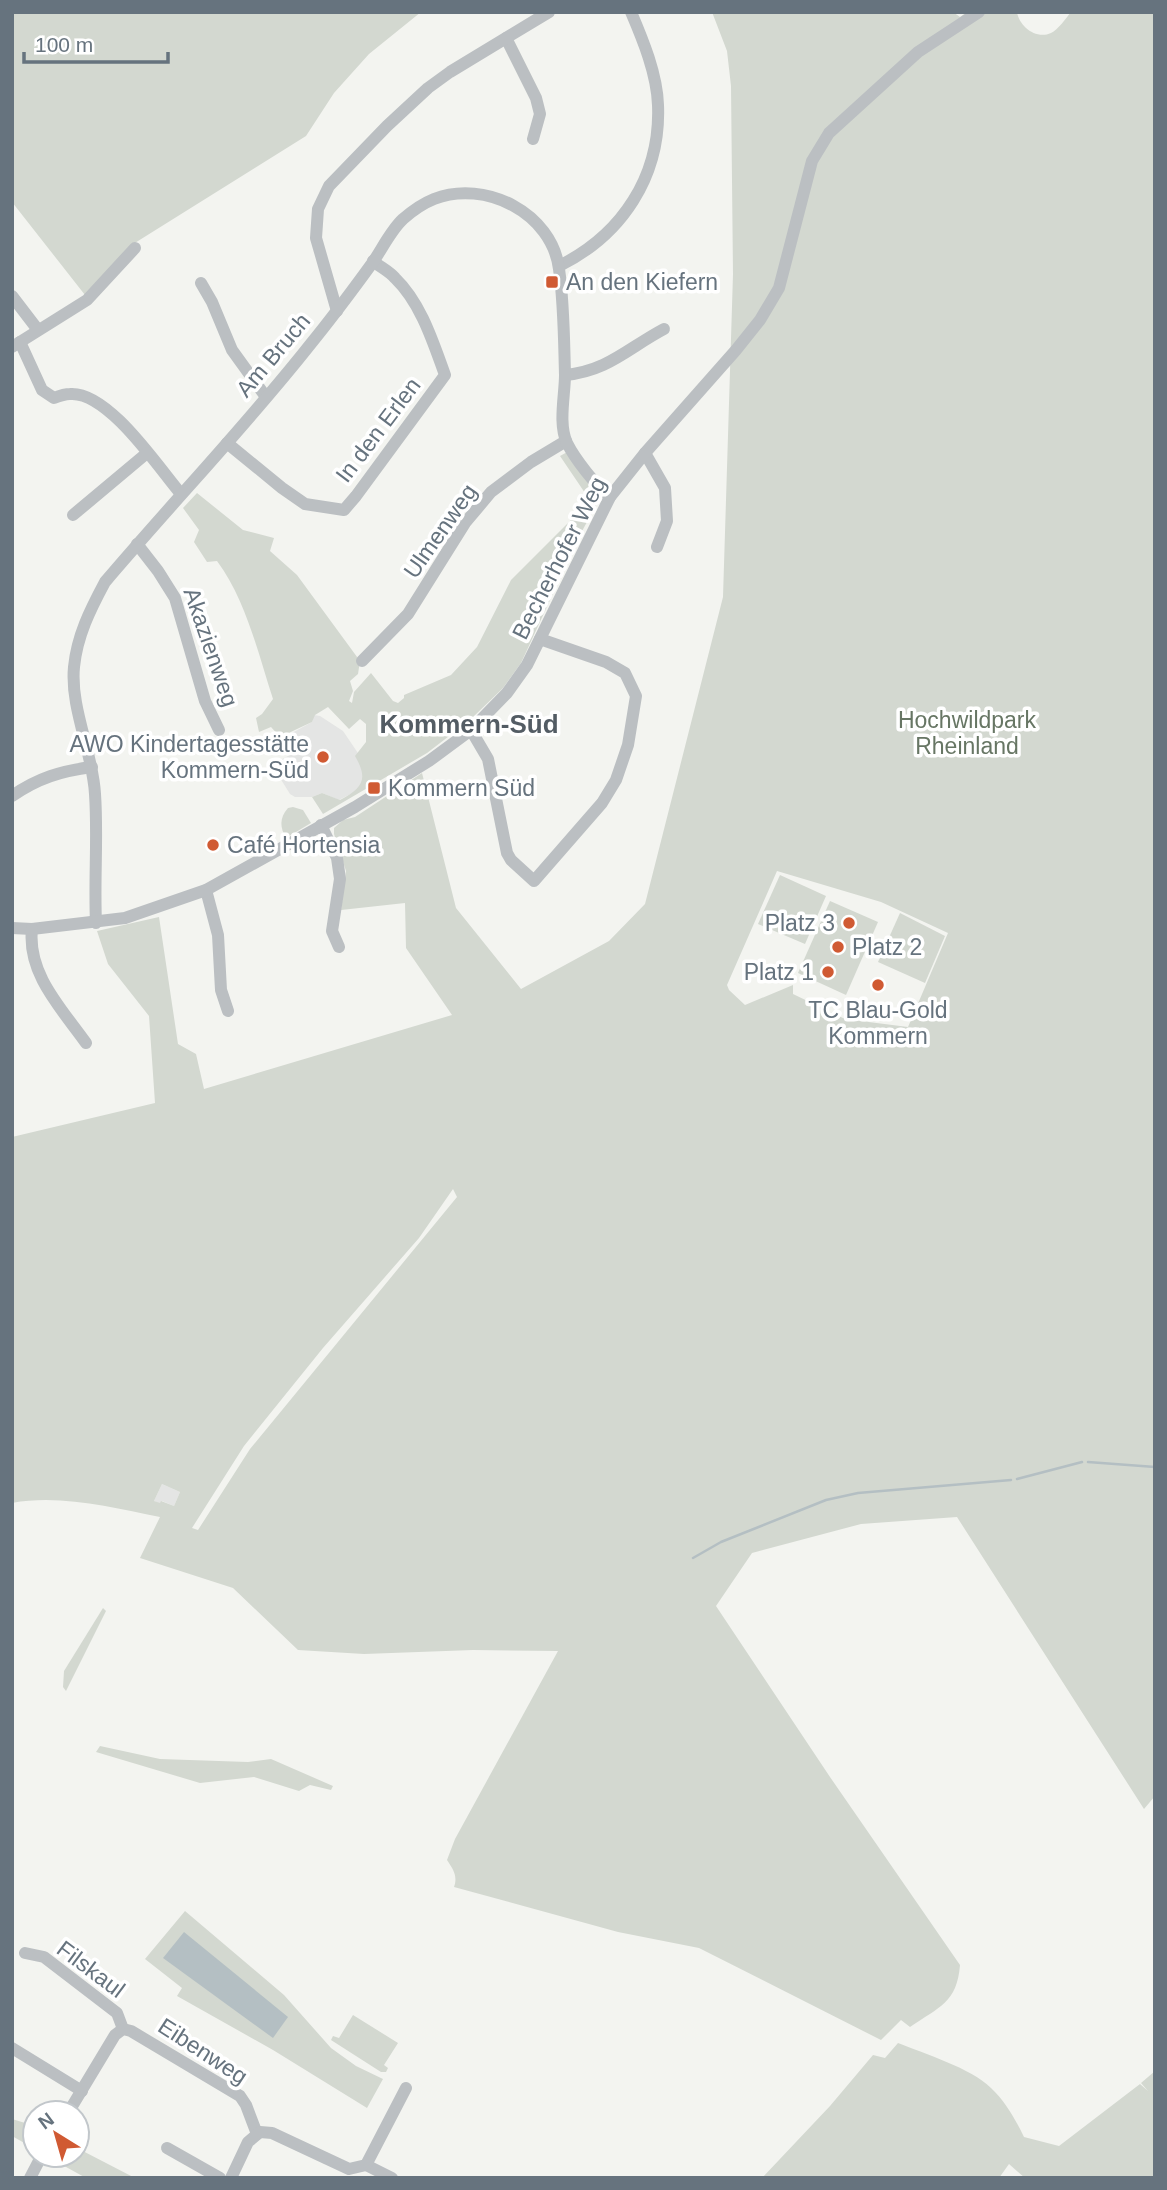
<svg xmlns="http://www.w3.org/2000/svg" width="1167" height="2190" viewBox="0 0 1167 2190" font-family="Arial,sans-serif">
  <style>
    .built { fill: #e4e5e4 }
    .green { fill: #d3d8d0; fill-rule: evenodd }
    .water { fill: #b4bfc3 }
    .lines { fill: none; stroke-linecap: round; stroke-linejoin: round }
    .stream { stroke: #b4bfc3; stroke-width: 2.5 }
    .minor { stroke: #bbbfc2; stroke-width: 12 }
    .poi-dot { fill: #d05a33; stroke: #fff; stroke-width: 2.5 }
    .labels { text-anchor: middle; stroke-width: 7; stroke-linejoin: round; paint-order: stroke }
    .poi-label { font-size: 23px; fill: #66737e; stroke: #fff; text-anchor: start }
    .street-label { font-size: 23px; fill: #66737e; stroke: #fff }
    .park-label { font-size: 23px; fill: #677664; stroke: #fff }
    .quarter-label { font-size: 26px; font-weight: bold; fill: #535c64; stroke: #fff }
  </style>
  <rect width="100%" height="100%" fill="#f3f4f0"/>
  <g class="built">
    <path d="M 314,715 L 320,716 L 343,731 L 364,762 L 364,787 L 339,800 L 322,793 L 312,797 L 295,797 L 290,794 L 272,765 L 295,752 L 292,733 L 312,722 Z"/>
    <path d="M 162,1484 L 180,1492 L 174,1506 L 162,1501 L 160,1504 L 154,1501 Z"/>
  </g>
  <g class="green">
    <path d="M 12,12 L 421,12 L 369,54 L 334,93 L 306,136 L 130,246 L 85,295 L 12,202 Z"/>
    <path d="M 712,12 L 953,12 L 960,17 L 967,12 L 1017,12 C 1019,26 1036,40 1051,33 C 1058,30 1066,18 1071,12 L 1155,12 L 1155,1796 L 1144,1809 L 957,1517 L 861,1524 L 752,1553 L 716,1606 L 830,1777 L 960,1965 C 957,2003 939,2007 910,2027 L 901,2020 L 881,2040 L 699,1948 L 618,1932 L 454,1887 C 458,1876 453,1869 447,1860 L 455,1839 L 558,1651 L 473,1650 L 364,1654 L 298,1650 L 233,1588 L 140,1558 L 160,1517 C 113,1508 61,1494 12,1503 L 12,1137 L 155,1103 L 149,1016 L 108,964 L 97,931 L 159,917 L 178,1044 L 196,1054 L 204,1089 L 452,1015 L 406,948 L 405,903 L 341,910 L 346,871 L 334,834 L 334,828 L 343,820 L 355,817 L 422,773 L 456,908 L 521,989 L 609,941 L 645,904 L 723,597 L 733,274 L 731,86 L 727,51 ZM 777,871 L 881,902 L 948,933 L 908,1027 L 845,1019 L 793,994 L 793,985 L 745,1005 L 729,990 L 727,985 ZM 453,1189 L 457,1197 L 250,1449 L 198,1530 L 192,1528 L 244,1446 L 323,1348 L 419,1238 ZM 162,1484 L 180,1492 L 174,1506 L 161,1501 L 160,1503 L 154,1501 Z"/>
    <path d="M 569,451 L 600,498 L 581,533 L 521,663 L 503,688 L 470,720 L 427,753 L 323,814 L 312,797 L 322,793 L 340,800 C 362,788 369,780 355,756 L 366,742 L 366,724 L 360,719 L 349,729 L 328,707 L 315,715 L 312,722 L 280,737 L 271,727 L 259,732 L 256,718 L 262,714 L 273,699 C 258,653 246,600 217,561 L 207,562 L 194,542 L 199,530 L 183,508 L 197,493 L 243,530 L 274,538 L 270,551 L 297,575 L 360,661 L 358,674 L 350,681 L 353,691 L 349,701 L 352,703 L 354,692 L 371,673 L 393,701 L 398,703 L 404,698 L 404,695 L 451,675 L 477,647 L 511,580 L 573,518 L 585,493 L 560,456 Z"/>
    <path d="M 293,807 L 303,810 L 311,823 L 286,838 C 280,828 279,818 288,808 Z"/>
    <path d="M 780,875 L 826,896 L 805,944 L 758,924 Z"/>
    <path d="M 830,901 L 878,922 L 846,995 L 798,973 Z"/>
    <path d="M 900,913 L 945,936 L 925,983 L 878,962 Z"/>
    <path d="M 103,1608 L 106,1611 L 66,1691 L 63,1687 L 64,1671 Z"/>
    <path d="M 100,1746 L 160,1759 L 248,1762 L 271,1759 L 333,1786 L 331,1790 L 310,1785 L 299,1791 L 254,1777 L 200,1783 L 96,1752 Z"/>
    <path d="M 185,1911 L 284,1995 L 331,2048 L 356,2066 L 383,2079 L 367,2108 L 273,2050 L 177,1996 L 182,1988 L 145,1959 Z"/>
    <path d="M 353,2015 L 398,2043 L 384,2065 L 388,2068 L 386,2072 L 381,2072 L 331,2040 L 333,2036 L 339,2038 Z"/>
    <path d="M 898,2043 C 925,2054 971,2068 991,2088 C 1006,2102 1015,2119 1024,2137 L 1059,2146 L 1140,2084 L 1148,2091 L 1141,2083 L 1155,2071 L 1155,2178 L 1025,2178 L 1009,2164 L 999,2178 L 762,2178 L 830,2106 L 873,2055 L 885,2058 Z"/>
    <path d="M 12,2119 L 35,2126 L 35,2149 L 12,2136 Z"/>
    <path d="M 77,2148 L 135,2178 L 86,2178 L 48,2157 L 77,2155 Z"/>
  </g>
  <path class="water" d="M 184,1932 L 288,2017 L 273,2038 L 163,1958 Z"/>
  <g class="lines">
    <g class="stream">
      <path d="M 1088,1462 L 1155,1467"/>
      <path d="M 1017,1479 L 1082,1462"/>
      <path d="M 693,1558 L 721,1542 L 826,1500 L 858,1493 L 1011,1480"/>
    </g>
    <g class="minor">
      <path d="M 506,38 L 536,98 L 540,114 L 533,139"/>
      <path d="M 559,266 C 622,235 661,176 658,105 C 657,74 643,40 631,12"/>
      <path d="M 201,283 L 212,302 L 232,350 L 266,397"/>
      <path d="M 12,296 L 38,330"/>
      <path d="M 337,311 L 316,238 L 318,209 L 329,186 L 387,126 L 428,88 L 450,72 L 549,12"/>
      <path d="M 20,342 L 42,390 L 54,398 C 59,396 65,394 70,394 C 108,391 158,467 181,494"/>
      <path d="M 12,347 L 87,300 L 135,248"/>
      <path d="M 565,375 C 608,371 628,348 664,329"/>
      <path d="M 227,443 L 282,488 L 305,504 L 344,510 L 356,496 L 445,375 C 433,342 421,303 395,278 C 389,271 380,267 373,261"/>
      <path d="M 645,453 L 665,488 L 667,521 L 657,547"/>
      <path d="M 73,515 L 147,453"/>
      <path d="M 137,544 L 158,571 L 175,598 L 205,701 L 219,730"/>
      <path d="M 362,661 L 408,614 L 465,523 L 491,492 L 531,462 L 566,441"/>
      <path d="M 471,730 L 488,759 L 507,853 L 511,860 L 534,881 L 602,803 L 616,780 L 628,745 L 636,696 L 625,673 L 606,662 L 540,639"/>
      <path d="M 12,796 C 38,778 61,771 92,767"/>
      <path d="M 321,825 L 337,858 L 340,879 L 332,931 L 339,947"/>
      <path d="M 206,890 L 218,935 L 221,990 L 228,1011"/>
      <path d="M 96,923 C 94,880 98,837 95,794 C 93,753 70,708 74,667 C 77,636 90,610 105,582 C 172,503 244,428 309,346 C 331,319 352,291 373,262 C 382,249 391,230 403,219 C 411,212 424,203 434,199 C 485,179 552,213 559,269 C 564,303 564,340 565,375 C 565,395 558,424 567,443 C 575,459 596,486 610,497"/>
      <path d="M 12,928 L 32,929 L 125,918 L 206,890 L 355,807 L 429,761 L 471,730 L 507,693 L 527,665 L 610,497 L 645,453 L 736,350 L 760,320 L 779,288 L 812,161 L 829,133 L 918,52 L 979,12"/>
      <path d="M 32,929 C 27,974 62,1009 86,1043"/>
      <path d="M 25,1953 L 44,1957 L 117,2013 L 123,2029"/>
      <path d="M 12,2048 L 82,2091"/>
      <path d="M 68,2113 L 115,2035 L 123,2029 L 131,2031 L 240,2096 L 246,2105 L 257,2134"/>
      <path d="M 167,2148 L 220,2178"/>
      <path d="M 366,2165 L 392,2178"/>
      <path d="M 30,2178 L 42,2155"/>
      <path d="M 231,2178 L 248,2142 L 260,2132 L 272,2133 L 349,2169 L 366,2165 L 406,2088"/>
    </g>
  </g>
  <g class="poi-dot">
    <rect x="545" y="275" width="14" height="14" rx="3.5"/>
    <circle cx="323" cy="757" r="7"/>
    <rect x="367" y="781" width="14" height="14" rx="3.5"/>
    <circle cx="213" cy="845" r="7"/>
    <circle cx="849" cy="923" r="7"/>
    <circle cx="838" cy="947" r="7"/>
    <circle cx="828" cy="972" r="7"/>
    <circle cx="878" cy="985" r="7"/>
  </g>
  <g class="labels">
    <g class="poi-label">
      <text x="566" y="290">An den Kiefern</text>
      <text x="309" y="752" text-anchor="end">AWO Kindertagesstätte<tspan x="309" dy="26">Kommern-Süd</tspan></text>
      <text x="388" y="796">Kommern Süd</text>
      <text x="227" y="853">Café Hortensia</text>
      <text x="835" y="931" text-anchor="end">Platz 3</text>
      <text x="852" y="955">Platz 2</text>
      <text x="814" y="980" text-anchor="end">Platz 1</text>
      <text x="878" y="1018" text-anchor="middle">TC Blau-Gold<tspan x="878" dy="26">Kommern</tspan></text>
    </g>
    <g class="street-label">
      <text transform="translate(273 355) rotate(-50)" y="8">Am Bruch</text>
      <text transform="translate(378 430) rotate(-53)" y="8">In den Erlen</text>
      <text transform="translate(440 531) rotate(-55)" y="8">Ulmenweg</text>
      <text transform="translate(559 558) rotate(-63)" y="8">Becherhofer Weg</text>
      <text transform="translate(211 647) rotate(71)" y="8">Akazienweg</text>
      <text transform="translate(91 1969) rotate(37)" y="8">Filskaul</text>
      <text transform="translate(203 2051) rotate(33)" y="8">Eibenweg</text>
    </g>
    <g class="park-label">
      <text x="967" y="728">Hochwildpark<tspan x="967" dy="26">Rheinland</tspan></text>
    </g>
    <g class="quarter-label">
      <text x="469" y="733">Kommern-Süd</text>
    </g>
  </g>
  <rect width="1167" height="2190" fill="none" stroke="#66737e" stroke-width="28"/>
  <g transform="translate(56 2134) rotate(323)"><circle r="33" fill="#ffffff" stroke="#c2c7cb" stroke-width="2"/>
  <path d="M0-5L12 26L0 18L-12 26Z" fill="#d05a33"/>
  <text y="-10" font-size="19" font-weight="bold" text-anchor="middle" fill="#66737e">N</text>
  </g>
  <path d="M24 52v10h144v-10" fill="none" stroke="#66737e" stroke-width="3.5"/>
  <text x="35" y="52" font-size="21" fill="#66737e" stroke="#ffffff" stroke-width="5" paint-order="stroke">100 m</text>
</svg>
